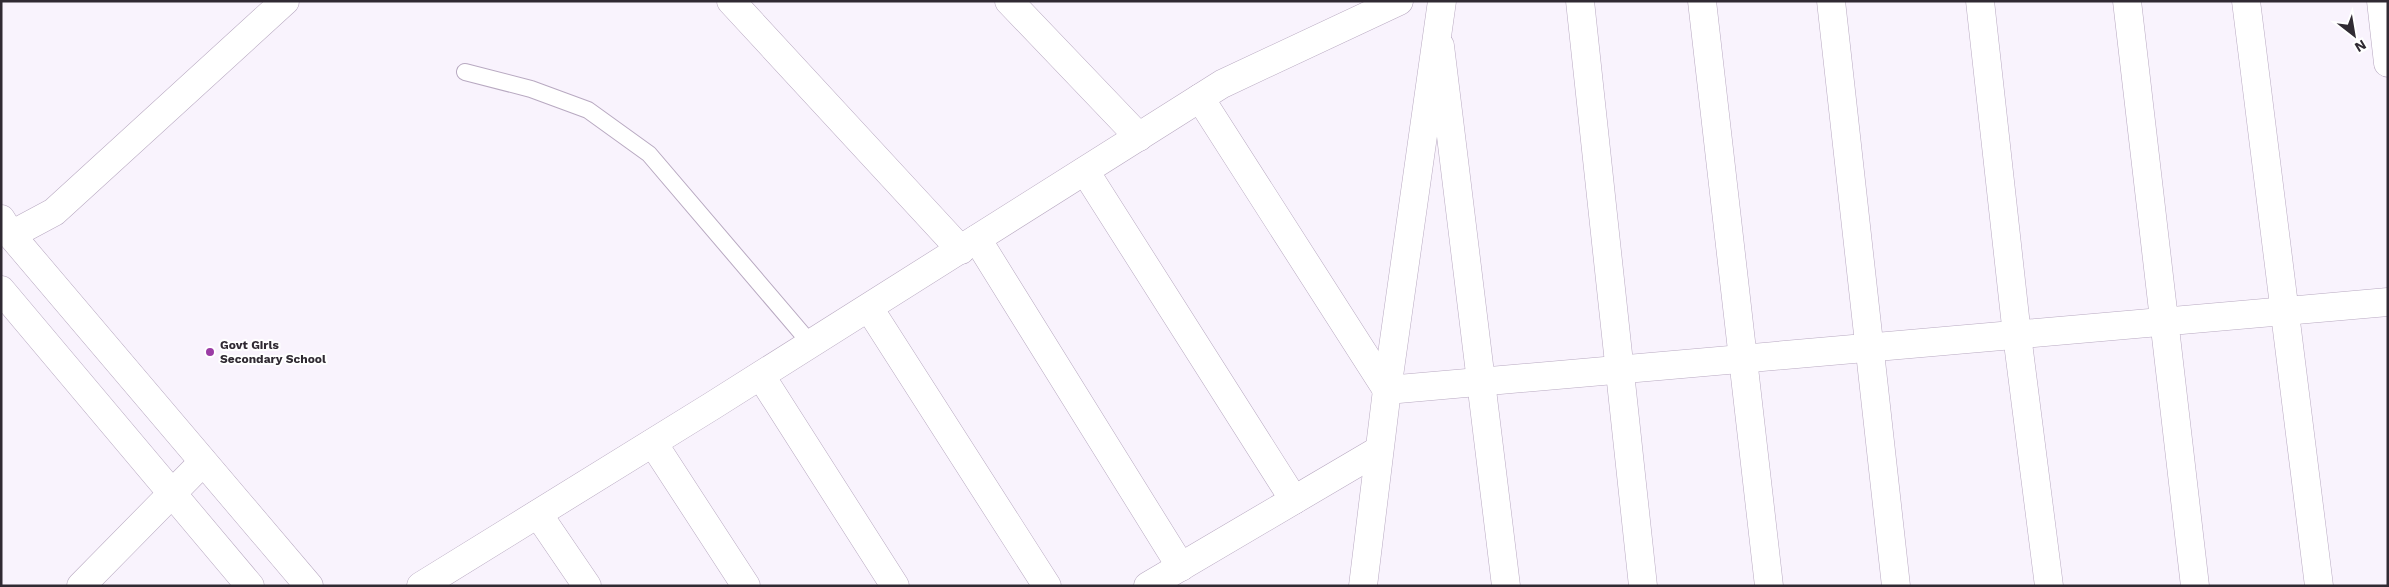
<svg xmlns="http://www.w3.org/2000/svg" width="2389" height="587" viewBox="0 0 2389 587" font-family="'Work Sans',sans-serif">
  <style>
    .lines { fill: none; stroke-linecap: round; stroke-linejoin: round }
    .lane-casing { stroke: #b8a9c1; stroke-width: 18 }
    .street-casing { stroke: #b8a9c1; stroke-width: 29 }
    .secondary-casing { stroke: #b8a9c1; stroke-width: 29 }
    .lane { stroke: #fff; stroke-width: 16 }
    .street { stroke: #fff; stroke-width: 28 }
    .secondary { stroke: #fff; stroke-width: 28 }
    .poi-dot { fill: #9b3ca5; stroke: #fff; stroke-width: 2 }
    .labels { text-anchor: middle; stroke-width: 4; stroke-linejoin: round; paint-order: stroke }
    .poi-label { font-size: 12px; font-weight: bold; fill: #302a33; stroke: #fff; text-anchor: start }
  </style>
  <rect width="100%" height="100%" fill="#f9f3fd"/>
  <g class="lines">
    <g class="lane-casing">
      <path id="lane" d="M 465,72 L 531,89 L 588,110 L 649,154 L 811,344"/>
    </g>
    <g class="street-casing">
      <g id="street">
        <path d="M 731,1 L 961,250"/>
        <path d="M 1009,1 L 1139,137"/>
        <path d="M 1580,1 L 1643,586"/>
        <path d="M 1702,1 L 1769,586"/>
        <path d="M 1831,1 L 1896,586"/>
        <path d="M 1980,1 L 2017,335 L 2049,586"/>
        <path d="M 2127,1 L 2195,586"/>
        <path d="M 2246,1 L 2319,586"/>
        <path d="M 2381,1 L 2388,63"/>
        <path d="M 1440,46 L 1506,586"/>
        <path d="M 1200,98 L 1387,390 L 2388,302"/>
        <path d="M 1085,171 L 1294,500"/>
        <path d="M 11,235 L 54,212 L 285,1"/>
        <path d="M 977,239 L 1181,567"/>
        <path d="M 869,308 L 1047,586"/>
        <path d="M 761,376 L 895,586"/>
        <path d="M 653,443 L 746,586"/>
        <path d="M 538,514 L 587,586"/>
        <path d="M 81,586 L 203,462"/>
        <path d="M 1148,586 L 1379,450"/>
      </g>
    </g>
    <g class="secondary-casing">
      <g id="secondary">
        <path d="M 1,219 L 11,235 L 309,586"/>
        <path d="M 1,290 L 250,586"/>
        <path d="M 421,586 L 712,406 L 1222,84 L 1399,1"/>
        <path d="M 1363,586 L 1387,390 L 1442,1"/>
      </g>
    </g>
    <use href="#lane" class="lane"/>
    <use href="#street" class="street"/>
    <use href="#secondary" class="secondary"/>
  </g>
  <circle class="poi-dot" cx="210" cy="352" r="5"/>
  <g class="labels">
    <g class="poi-label">
      <text x="220" y="349">Govt Girls<tspan x="220" dy="14">Secondary School</tspan></text>
    </g>
  </g>
  <rect width="2389" height="587" fill="none" stroke="#302a33" stroke-width="5"/>
  <g transform="translate(2354 35) rotate(149)" stroke="#ffffff" stroke-width="4" paint-order="stroke">
  <path d="M0-4L9 19L0 12L-9 19Z" fill="#302a33"/>
  <text y="-8" font-size="14" font-weight="bold" text-anchor="middle" fill="#302a33">N</text>
  </g>
</svg>
